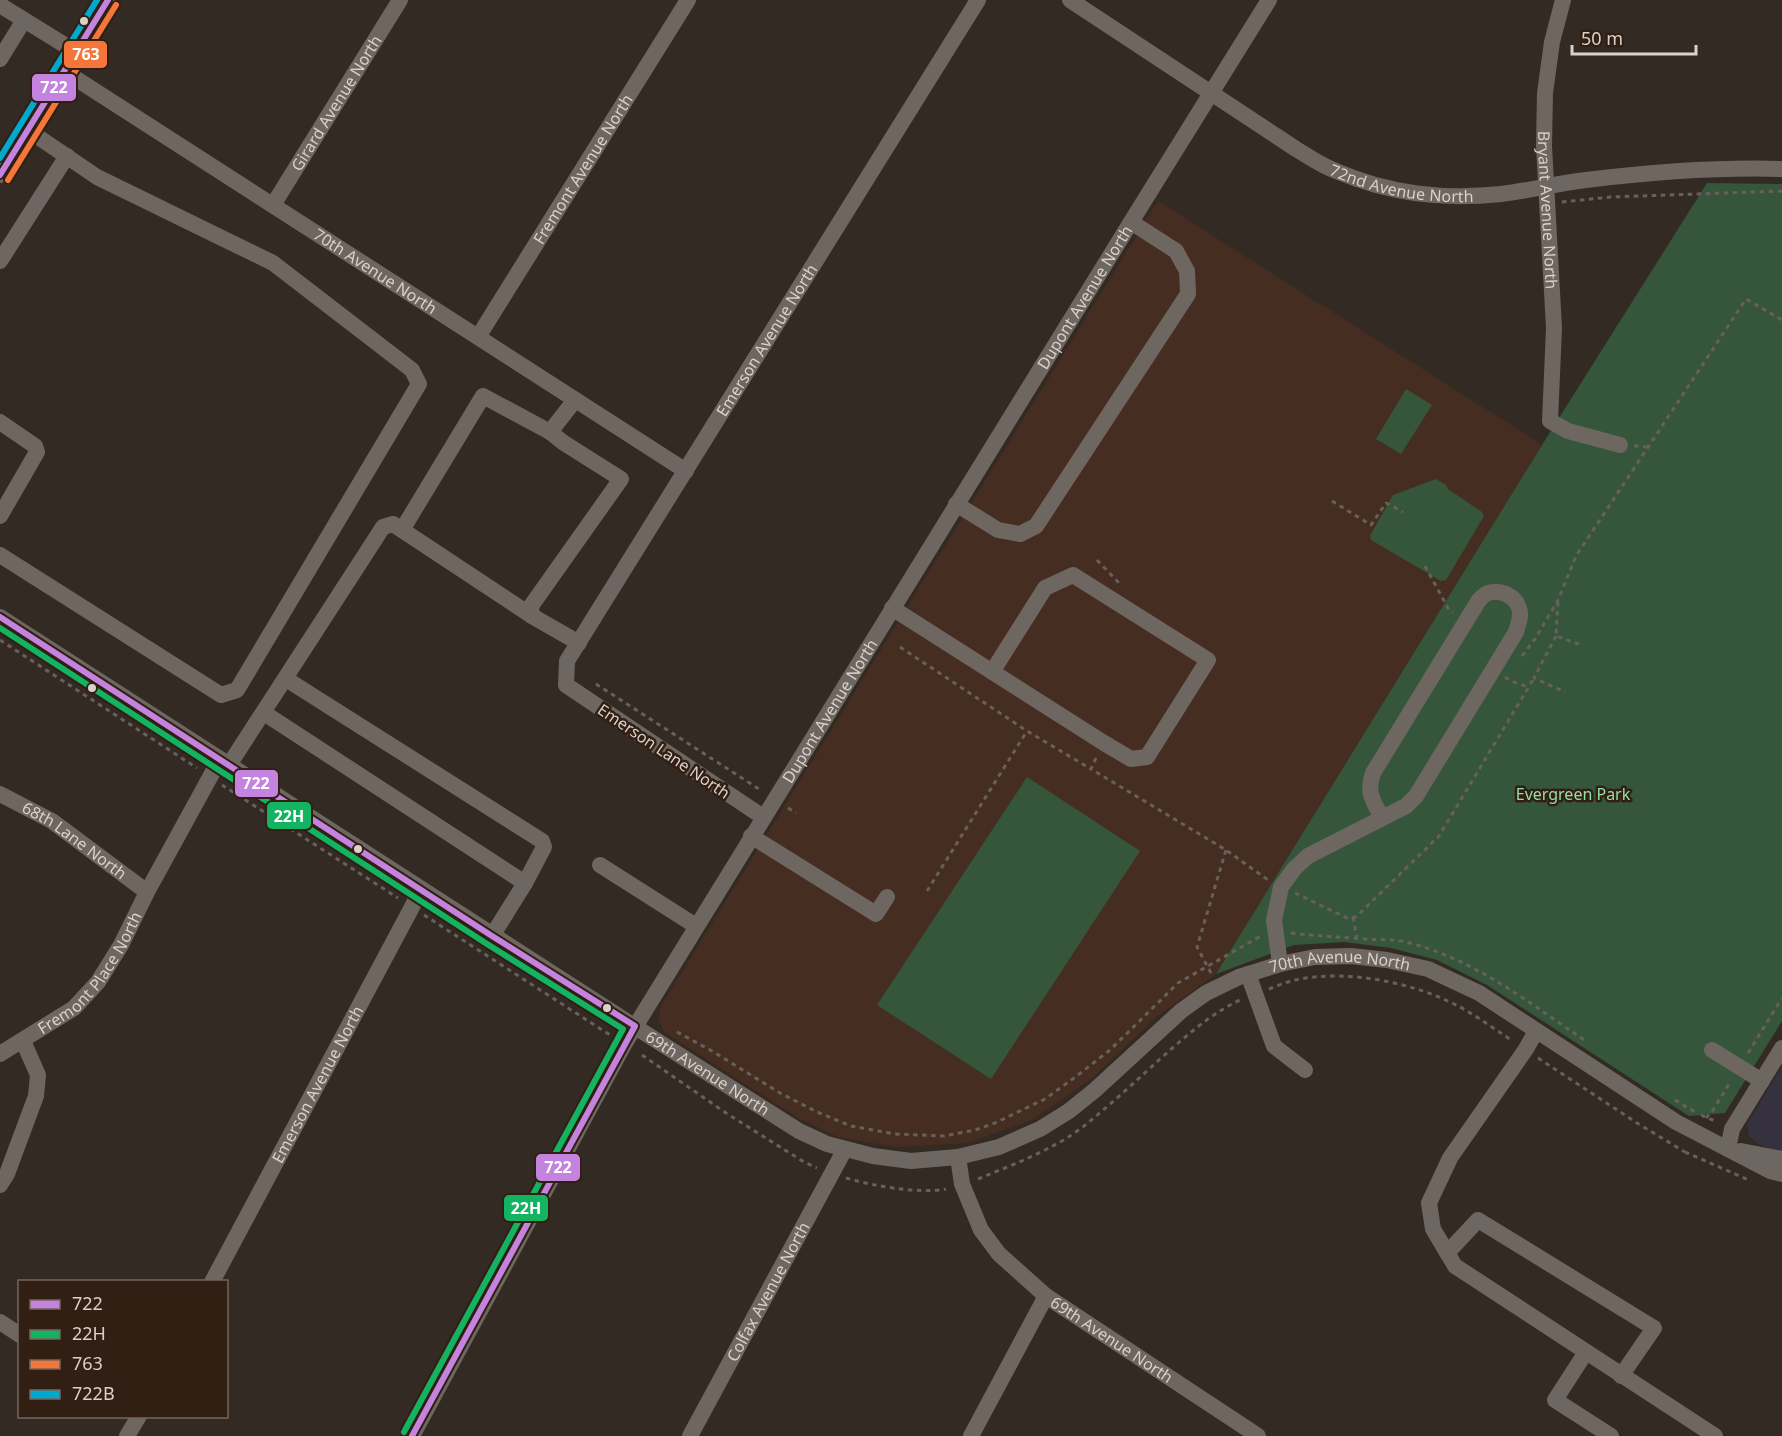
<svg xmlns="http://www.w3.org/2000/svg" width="1782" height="1436" viewBox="0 0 1782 1436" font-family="'Noto Sans',sans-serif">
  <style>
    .commercial { fill: #36313f }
    .built { fill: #452e21 }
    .green { fill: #35563a }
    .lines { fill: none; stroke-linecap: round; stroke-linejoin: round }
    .path { stroke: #68605c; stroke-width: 3; stroke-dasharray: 4.5 4.5; stroke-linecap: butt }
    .minor { stroke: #6e6660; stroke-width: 16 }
    .bus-1-casing { stroke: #311f14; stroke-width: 10 }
    .bus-2-casing { stroke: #311f14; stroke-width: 10 }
    .bus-3-casing { stroke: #311f14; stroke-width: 10 }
    .bus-4-casing { stroke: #311f14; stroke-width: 10 }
    .bus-1 { stroke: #c483df; stroke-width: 6 }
    .bus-2 { stroke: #13b361; stroke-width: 6 }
    .bus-3 { stroke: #f5763a; stroke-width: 6 }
    .bus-4 { stroke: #00a9ce; stroke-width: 6 }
    .bus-dot { fill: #dcd0c9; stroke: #311f14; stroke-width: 2 }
    .labels { text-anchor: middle; stroke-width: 5; stroke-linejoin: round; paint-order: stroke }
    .street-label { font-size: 16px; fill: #dcd0c9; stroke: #311f14 }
    .park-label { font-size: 16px; fill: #94dfa4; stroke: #311f14 }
    .line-badge { stroke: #311f14; stroke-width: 2 }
    .badge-label { font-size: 16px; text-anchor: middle; font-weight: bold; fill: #fff }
  </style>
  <rect width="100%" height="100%" fill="#342a24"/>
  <path class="commercial" d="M 1782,1067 L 1782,1154 L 1759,1144 L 1749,1136 L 1747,1124 Z"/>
  <path class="built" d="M 1158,201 L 1542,445 L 1216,974 L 1155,1018 L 1092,1078 L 1032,1120 L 967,1143 L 896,1147 L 838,1137 L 797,1117 L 664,1032 L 658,1019 L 661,1006 Z"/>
  <g class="green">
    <path d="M 1707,183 L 1782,184 L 1782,1021 L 1725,1113 L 1689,1116 L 1487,985 L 1437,960 L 1391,948 L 1344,942 L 1294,945 L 1216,974 L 1542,445 Z"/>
    <path d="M 1406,389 L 1432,405 L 1401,454 L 1376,439 Z"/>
    <path d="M 1436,479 L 1446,485 L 1448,489 L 1482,512 L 1484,516 L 1446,580 L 1441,581 L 1371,540 L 1370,536 L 1393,495 Z"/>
    <path d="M 1027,777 L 1140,851 L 991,1079 L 877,1005 Z"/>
  </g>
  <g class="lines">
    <g class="path">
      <path d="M 1562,202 L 1611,197 L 1782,191"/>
      <path d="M 1634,446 L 1648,447"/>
      <path d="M 1332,501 L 1371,525 L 1386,503 L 1403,512"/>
      <path d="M 1097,560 L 1120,584"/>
      <path d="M 1425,566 L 1449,610 L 1453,613"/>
      <path d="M 1558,602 L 1556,636 L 1581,645"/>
      <path d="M 1556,636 L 1534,678 L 1565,692"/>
      <path d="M 0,640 L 197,768"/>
      <path d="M 900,647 L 1027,731 L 1091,769"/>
      <path d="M 1522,656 L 1535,639 L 1558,600 L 1576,556 L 1746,299 L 1782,320"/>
      <path d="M 1505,677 L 1511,681 L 1528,687"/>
      <path d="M 596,684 L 762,791"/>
      <path d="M 1096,758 L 1091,769 L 1226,850 L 1268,880"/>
      <path d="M 222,785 L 398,898"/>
      <path d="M 788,808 L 796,813"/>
      <path d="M 927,891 L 1027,731"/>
      <path d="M 1295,893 L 1347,918 L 1356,917 L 1439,836 L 1534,678"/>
      <path d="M 424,915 L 610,1035"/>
      <path d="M 1353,917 L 1357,938"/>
      <path d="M 1291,933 C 1316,936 1340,937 1365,939 C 1377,940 1390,939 1401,941 C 1471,956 1529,1003 1587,1042"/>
      <path d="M 1211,973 L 1197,947 L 1226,850"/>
      <path d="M 1269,989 C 1277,986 1286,982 1295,980 C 1345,969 1413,982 1458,1006 C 1477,1016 1494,1029 1513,1041"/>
      <path d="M 677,1032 L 712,1051 L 780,1093 L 817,1112 L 851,1126 L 895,1134 L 944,1136 L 975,1130 L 995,1123 L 1045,1099 L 1078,1075 L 1110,1050 L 1178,983 L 1261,936"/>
      <path d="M 1748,1053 L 1782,998"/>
      <path d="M 642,1055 L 726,1113 L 804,1162 L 817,1168"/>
      <path d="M 1538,1058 L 1637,1123 L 1685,1152"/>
      <path d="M 1675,1100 L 1695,1112"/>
      <path d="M 1701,1115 L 1717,1122"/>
      <path d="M 1706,1118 L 1713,1110 L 1731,1081"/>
      <path d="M 1685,1152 L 1751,1181"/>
      <path d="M 846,1178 C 874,1186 917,1194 946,1189"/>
      <path d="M 978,1179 C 1014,1164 1053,1150 1084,1126 C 1110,1105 1135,1082 1160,1059 C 1185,1037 1210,1014 1240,1000"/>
    </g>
    <g class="minor">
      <path id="s1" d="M 1070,0 L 1296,149 C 1309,157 1322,166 1336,171 C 1390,194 1442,200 1501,194 C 1529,191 1558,183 1586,180 C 1652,172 1716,167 1782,169"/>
      <path id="s2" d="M 1563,0 L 1552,42 L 1545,93 L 1544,146 L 1554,328 L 1550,421 L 1568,431 L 1620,445"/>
      <path d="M 0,5 L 76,52"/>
      <path d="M 0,59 L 24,20"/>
      <path id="s3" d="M 64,71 L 686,471"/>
      <path d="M 0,175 L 108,0"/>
      <path id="s4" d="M 273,205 L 400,0"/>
      <path d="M 0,261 L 67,156"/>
      <path id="s5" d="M 478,337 L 688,0"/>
      <path d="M 0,422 L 35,446 L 37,452 L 0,516"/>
      <path d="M 550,432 L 575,400"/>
      <path d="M 956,504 L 998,530 L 1020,534 L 1036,526 L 1188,294 L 1187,271 L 1176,251 L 1131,222"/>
      <path d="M 402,530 L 483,396 L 550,432 L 564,443 L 621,479 L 531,606 L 532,616"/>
      <path d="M 0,555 L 221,695 L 237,690 L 419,384 L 412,370 L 273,263 L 97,177 L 28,130"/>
      <path d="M 892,608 L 1104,743 L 1131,759 L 1147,757 L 1208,660 L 1073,575 L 1045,588 L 992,672"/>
      <path id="s6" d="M 0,617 L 651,1037 L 799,1131 L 827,1144 L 873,1156 L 911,1161 L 958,1157 L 999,1147 L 1040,1129 L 1069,1111 L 1095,1090 L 1181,1011 L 1206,993 L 1239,977 L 1280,964 L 1315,957 L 1351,956 L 1387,960 L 1428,969 L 1479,993 L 1676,1122 L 1770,1171 L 1782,1174"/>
      <path d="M 286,679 L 542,841 L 544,847 L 525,883"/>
      <path d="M 264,713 L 525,883 L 492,936"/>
      <path d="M 229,765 L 383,527 L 393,524 L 532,616 L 579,643"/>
      <path id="s7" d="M 0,794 L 52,821 L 147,892"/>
      <path id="s8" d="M 763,817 L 566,685 L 567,661 L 978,0"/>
      <path d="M 751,836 L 876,914 L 887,897"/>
      <path d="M 600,865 L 696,926"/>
      <path d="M 1280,964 L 1274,920 L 1281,887 L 1294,869 L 1308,856 L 1406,806 L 1416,796 L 1516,632 C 1518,624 1522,616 1519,608 C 1515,595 1498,588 1486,594 C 1485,594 1480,599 1479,600 L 1373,773 C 1366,794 1373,800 1382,818"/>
      <path d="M 1248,974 L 1274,1046 L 1305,1070"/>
      <path d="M 1536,1031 L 1526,1049 L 1450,1158 L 1429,1203 L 1433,1229 L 1455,1266 L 1715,1436"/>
      <path d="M 1712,1050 L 1762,1081"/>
      <path id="s9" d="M 0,1054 L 74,1008 L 98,982 L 121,945 L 147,892 L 220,759"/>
      <path d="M 1728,1149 L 1732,1129 L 1782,1048"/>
      <path d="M 1741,1151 L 1782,1159"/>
      <path id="s10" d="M 958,1157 L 962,1184 L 981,1230 L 999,1254 L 1046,1296 L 1258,1436"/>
      <path d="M 0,1185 L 7,1174 L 36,1096 L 38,1075 L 23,1041"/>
      <path d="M 1447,1253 L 1478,1220 L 1654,1328 L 1621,1376"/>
      <path id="s11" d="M 212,1282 L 412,907 L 421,889"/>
      <path d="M 0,1322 L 20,1335"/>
      <path d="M 1586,1352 L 1555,1400 L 1611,1436"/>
      <path d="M 127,1436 L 139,1416"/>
      <path id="s12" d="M 412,1436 L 625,1043 L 1131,222 L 1269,0"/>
      <path id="s13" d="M 690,1436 L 845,1149"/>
      <path d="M 971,1436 L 1046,1296"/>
    </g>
    <g class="bus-1-casing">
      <g id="bus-1">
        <path d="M 0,175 L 108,0"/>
        <path d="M 0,617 L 492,936 L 635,1026 L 412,1436"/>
      </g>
    </g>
    <g class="bus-2-casing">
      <path id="bus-2" d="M 0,628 L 487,944 L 623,1029 L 404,1432"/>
    </g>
    <g class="bus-3-casing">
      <path id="bus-3" d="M 8,180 L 116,5"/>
    </g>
    <g class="bus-4-casing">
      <path id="bus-4" d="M 0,158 L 97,0"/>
    </g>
    <use href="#bus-1" class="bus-1"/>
    <use href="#bus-2" class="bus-2"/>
    <use href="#bus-3" class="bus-3"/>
    <use href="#bus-4" class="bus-4"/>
  </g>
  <g class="bus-dot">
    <circle cx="84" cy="21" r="5"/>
    <circle cx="92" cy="688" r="5"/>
    <circle cx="358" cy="849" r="5"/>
    <circle cx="607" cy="1008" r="5"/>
  </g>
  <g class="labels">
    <g class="street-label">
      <text dy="6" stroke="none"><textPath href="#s4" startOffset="120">Girard Avenue North</textPath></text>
      <text dy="6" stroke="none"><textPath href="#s5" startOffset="198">Fremont Avenue North</textPath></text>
      <text dy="6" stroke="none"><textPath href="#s1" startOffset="384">72nd Avenue North</textPath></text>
      <text dy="6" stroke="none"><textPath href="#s2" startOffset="212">Bryant Avenue North</textPath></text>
      <text dy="6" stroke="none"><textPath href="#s3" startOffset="370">70th Avenue North</textPath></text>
      <text dy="6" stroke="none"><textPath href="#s12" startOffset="1323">Dupont Avenue North</textPath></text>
      <text dy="6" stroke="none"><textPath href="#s8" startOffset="639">Emerson Avenue North</textPath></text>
      <text dy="6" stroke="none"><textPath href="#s12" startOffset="837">Dupont Avenue North</textPath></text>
      <text transform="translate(664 751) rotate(34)" y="6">Emerson Lane North</text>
      <text dy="6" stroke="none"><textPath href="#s7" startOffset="88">68th Lane North</textPath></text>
      <text dy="6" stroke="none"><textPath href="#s6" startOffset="1556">70th Avenue North</textPath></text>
      <text dy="6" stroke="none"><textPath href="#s9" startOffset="124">Fremont Place North</textPath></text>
      <text dy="6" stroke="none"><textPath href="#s6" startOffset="842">69th Avenue North</textPath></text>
      <text dy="6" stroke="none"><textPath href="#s11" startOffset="224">Emerson Avenue North</textPath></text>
      <text dy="6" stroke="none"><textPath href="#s13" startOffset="164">Colfax Avenue North</textPath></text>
      <text dy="6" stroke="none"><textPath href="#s10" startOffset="249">69th Avenue North</textPath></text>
    </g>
    <g class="park-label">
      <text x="1573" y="800">Evergreen Park</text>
    </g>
  </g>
  <g class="line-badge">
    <rect x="63" y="40" width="45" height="29" rx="6" fill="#f5763a"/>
    <rect x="31" y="73" width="46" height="29" rx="6" fill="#c483df"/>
    <rect x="234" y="769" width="45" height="29" rx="6" fill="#c483df"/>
    <rect x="266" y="801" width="46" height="29" rx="6" fill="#13b361"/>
    <rect x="535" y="1153" width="46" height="29" rx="6" fill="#c483df"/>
    <rect x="503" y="1194" width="46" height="28" rx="6" fill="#13b361"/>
  </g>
  <g class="badge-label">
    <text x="86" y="60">763</text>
    <text x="54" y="93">722</text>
    <text x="256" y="789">722</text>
    <text x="289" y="822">22H</text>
    <text x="558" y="1173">722</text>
    <text x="526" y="1214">22H</text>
  </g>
  <rect x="18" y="1280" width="210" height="138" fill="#311f14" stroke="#75665c" stroke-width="1.5"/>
  <rect x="30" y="1300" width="30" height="9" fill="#c483df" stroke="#75665c" stroke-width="1.5"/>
  <text x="72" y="1310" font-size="18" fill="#dcd0c9">722</text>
  <rect x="30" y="1330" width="30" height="9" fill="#13b361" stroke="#75665c" stroke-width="1.5"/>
  <text x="72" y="1340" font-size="18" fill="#dcd0c9">22H</text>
  <rect x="30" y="1360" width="30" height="9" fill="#f5763a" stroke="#75665c" stroke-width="1.5"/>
  <text x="72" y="1370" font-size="18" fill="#dcd0c9">763</text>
  <rect x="30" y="1390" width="30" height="9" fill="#00a9ce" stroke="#75665c" stroke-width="1.5"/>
  <text x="72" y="1400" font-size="18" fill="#dcd0c9">722B</text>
  <path d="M1572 45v9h124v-9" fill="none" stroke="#dcd0c9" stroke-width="3"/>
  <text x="1581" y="45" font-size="18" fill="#dcd0c9" stroke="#311f14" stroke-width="4.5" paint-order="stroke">50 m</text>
</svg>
